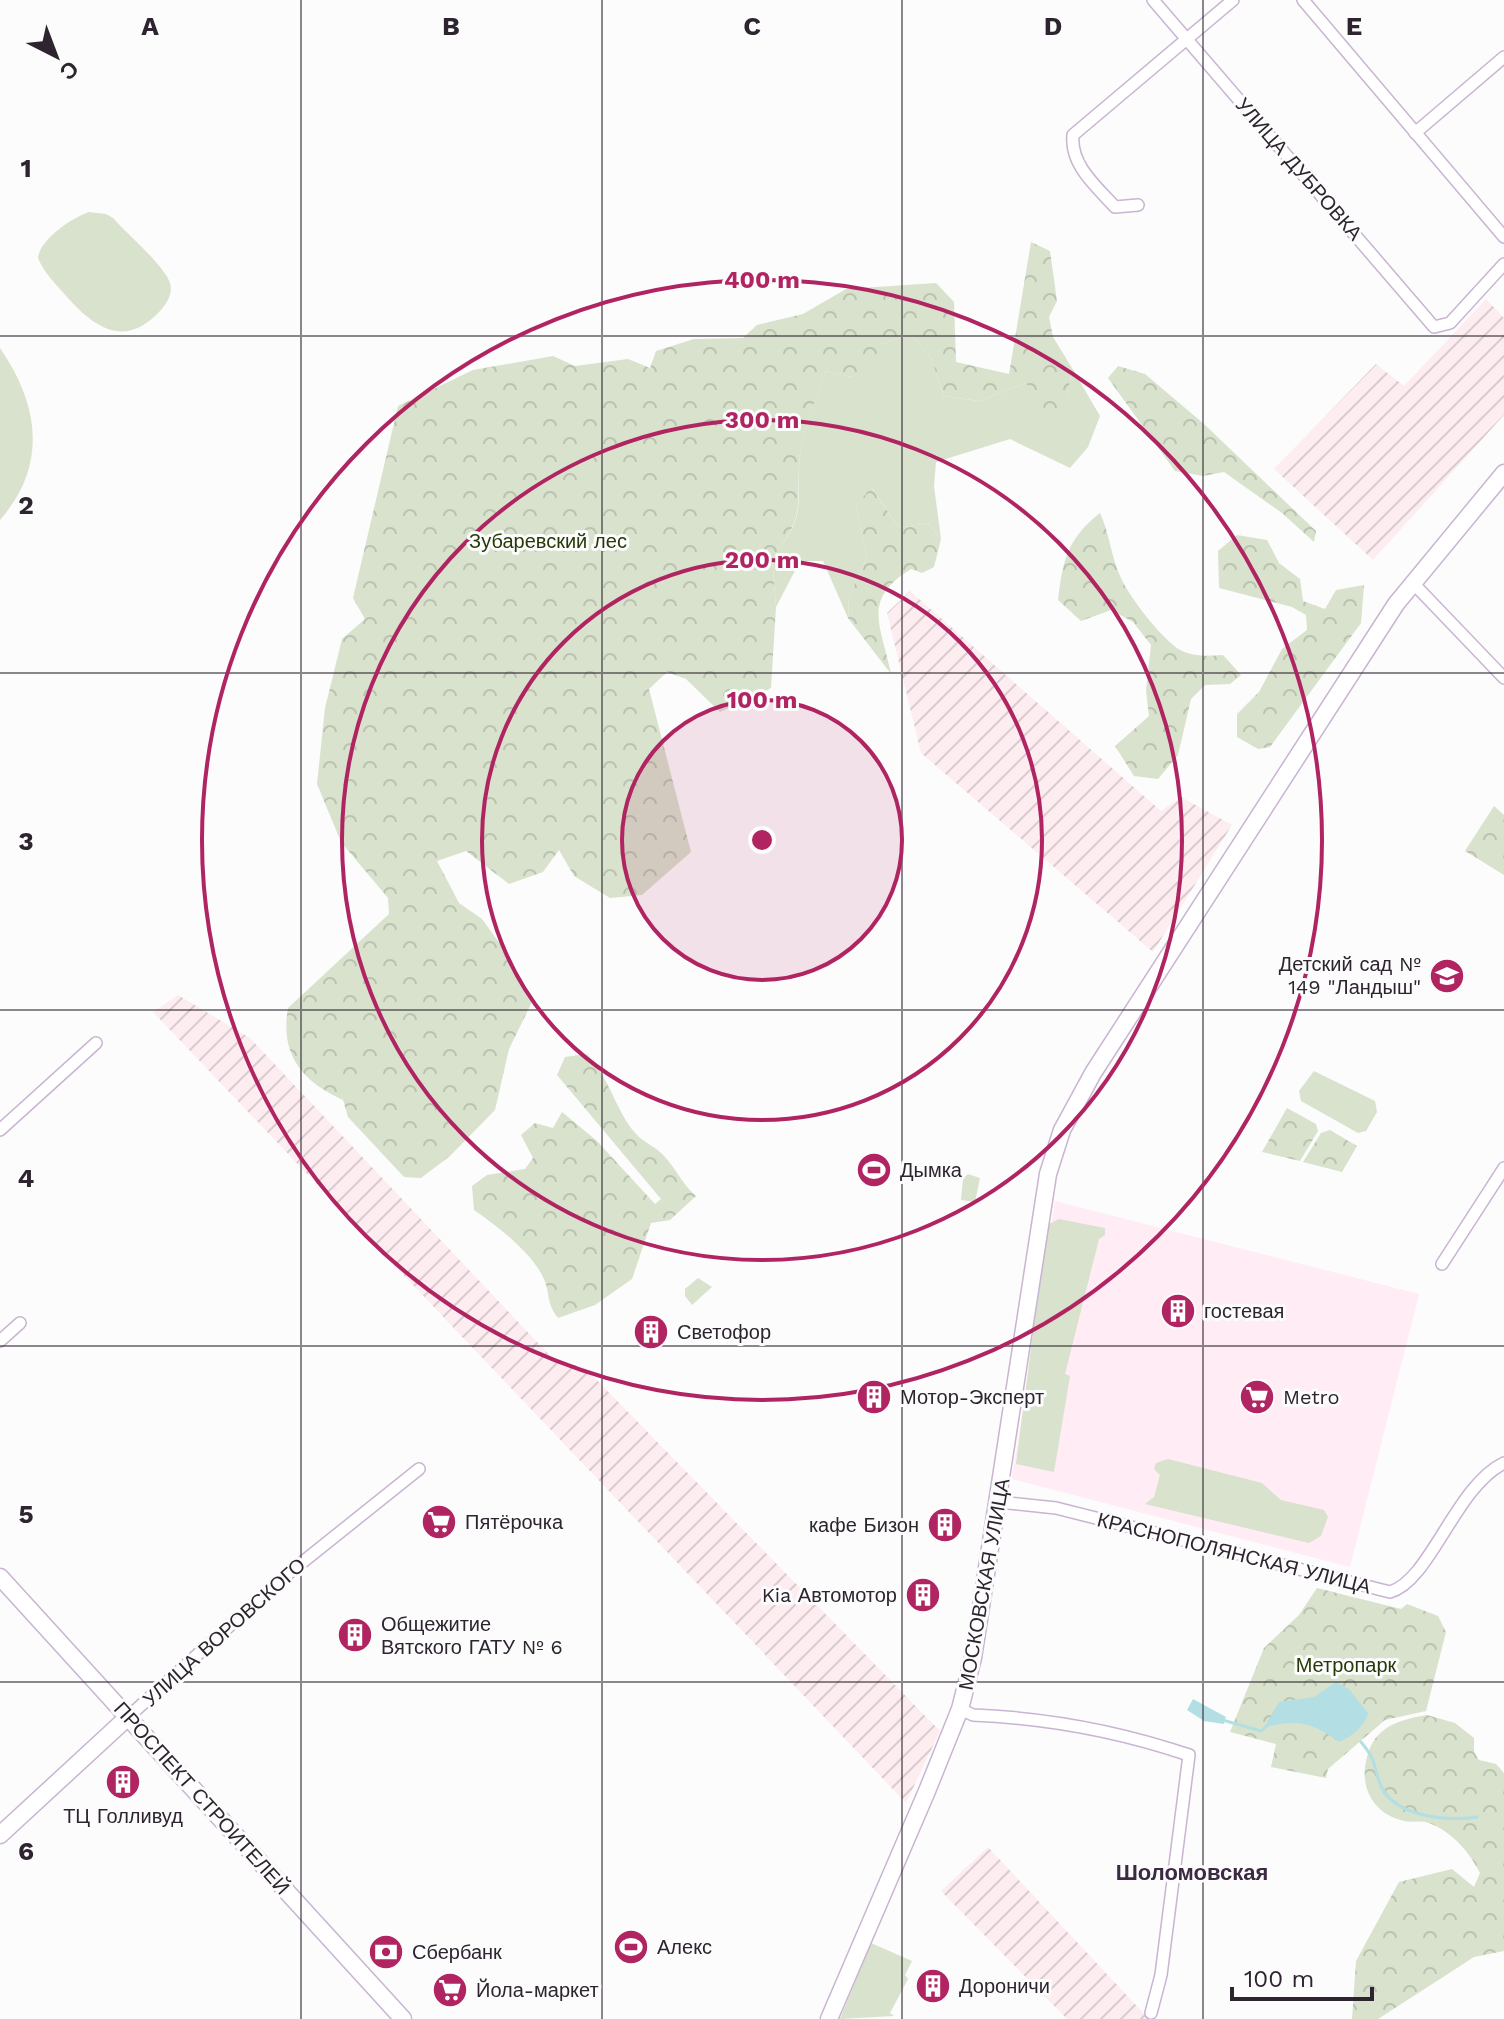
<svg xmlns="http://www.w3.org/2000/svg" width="1504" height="2019" viewBox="0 0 1504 2019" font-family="'Work Sans',sans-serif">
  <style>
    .commercial { fill: #ffecf5 }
    .industrial { fill: url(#industrial-furrows) }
    .grass { fill: #d8e2cc }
    .forest { fill: url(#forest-crowns) }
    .water { fill: #b3dfe4 }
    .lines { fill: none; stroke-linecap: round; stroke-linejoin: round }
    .stream { stroke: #b3dfe4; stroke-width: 3 }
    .street-casing { stroke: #c9b4d2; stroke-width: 14 }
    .secondary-casing { stroke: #c9b4d2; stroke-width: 19 }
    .street { stroke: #fff; stroke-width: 11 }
    .secondary { stroke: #fff; stroke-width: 16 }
    .grid { fill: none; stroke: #2d2430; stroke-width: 2; stroke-opacity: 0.55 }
    .ring { fill: none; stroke: #b02462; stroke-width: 4 }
    .labels { text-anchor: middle; stroke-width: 6; stroke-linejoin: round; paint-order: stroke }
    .street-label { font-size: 20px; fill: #2d2430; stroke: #fcfcfc }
    .park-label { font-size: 20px; fill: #273907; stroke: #fcfcfc }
    .poi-label { font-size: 20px; fill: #2d2430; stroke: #fcfcfc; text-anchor: start }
    .neighbourhood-label { font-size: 22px; font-weight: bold; fill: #3b2a42; stroke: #fcfcfc }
    .grid-label { font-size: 26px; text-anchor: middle; font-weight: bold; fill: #2d2430; stroke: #fcfcfc; stroke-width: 6; stroke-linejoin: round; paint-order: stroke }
    .centre { fill: #b02462; stroke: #fcfcfc; stroke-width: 4 }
    .ring-label { font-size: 24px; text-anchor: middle; font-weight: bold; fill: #b02462; stroke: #fcfcfc; stroke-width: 6; stroke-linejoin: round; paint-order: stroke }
  </style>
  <defs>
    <pattern id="industrial-furrows" width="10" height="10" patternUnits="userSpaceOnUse" patternTransform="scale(2)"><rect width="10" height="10" fill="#fdedf0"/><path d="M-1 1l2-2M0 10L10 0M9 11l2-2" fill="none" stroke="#d9cbce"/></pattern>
    <pattern id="forest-crowns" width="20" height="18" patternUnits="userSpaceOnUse" patternTransform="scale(2)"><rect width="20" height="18" fill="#d8e2cc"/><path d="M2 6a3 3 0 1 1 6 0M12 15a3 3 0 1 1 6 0" fill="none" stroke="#bac2b0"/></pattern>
  </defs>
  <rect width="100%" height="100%" fill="#fcfcfc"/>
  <path class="commercial" d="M 1055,1201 L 1419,1294 L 1350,1567 L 1012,1479 Z"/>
  <g class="industrial">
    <path d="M 1486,299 L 1504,318 L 1504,415 L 1373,560 L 1274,469 L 1376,364 L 1404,386 Z"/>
    <path d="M 910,591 L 1161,811 L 1181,797 L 1232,825 L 1153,952 L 921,753 L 887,613 Z"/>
    <path d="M 178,995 L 250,1038 L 555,1361 L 584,1367 L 940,1731 L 906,1803 L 153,1012 Z"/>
    <path d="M 988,1847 L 1105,1972 L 1149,2019 L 1067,2019 L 941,1891 Z"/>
  </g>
  <g class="grass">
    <path d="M 89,212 L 106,214 L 113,218 C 127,234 164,265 170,283 C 173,294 167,303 160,311 C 125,349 95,328 67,297 C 56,284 44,273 38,258 C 40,239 72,218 89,212 Z"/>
    <path d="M 911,335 L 931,358 L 944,396 L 979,401 L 1026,383 L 1067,402 L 1072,368 L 1100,416 L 1088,447 L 1070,468 L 1010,439 L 936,462 L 934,486 L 941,539 L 928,523 L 899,528 L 872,488 L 856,507 L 867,558 L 849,596 L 848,618 L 823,561 L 800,561 L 776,607 L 772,557 C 809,514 795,505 800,454 C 803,427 817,397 826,371 L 851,377 L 880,344 Z"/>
    <path d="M 0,348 C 39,405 48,465 0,520 Z"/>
    <path d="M 1314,1071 L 1375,1101 L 1377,1112 L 1366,1131 L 1358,1133 L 1301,1101 L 1299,1091 Z"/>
    <path d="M 968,1174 L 980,1178 L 975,1202 L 961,1200 L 963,1179 Z"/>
    <path d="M 1059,1219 L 1105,1228 L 1105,1235 L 1099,1239 L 1065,1374 L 1070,1376 L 1054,1472 L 1016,1464 L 1047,1225 Z"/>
    <path d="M 698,1278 L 712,1287 L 692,1305 L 685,1296 L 685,1289 Z"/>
    <path d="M 1168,1459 L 1262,1483 L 1281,1500 L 1324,1510 L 1328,1517 L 1321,1536 L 1309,1543 L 1145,1504 L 1154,1497 L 1160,1475 L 1154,1469 L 1156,1463 Z"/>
    <path d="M 871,1943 L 912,1961 L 905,1975 L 908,1979 L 890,2013 L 894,2016 L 840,2019 Z"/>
  </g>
  <g class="forest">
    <path d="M 1031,242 L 1050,251 L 1057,301 L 1049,317 L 1053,337 L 1072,368 L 1067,402 L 1049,415 L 1026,383 L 979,401 L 944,396 L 931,358 L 911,335 L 880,344 L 875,366 L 851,377 L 826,371 C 817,398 803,427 800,454 C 795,506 808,513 772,558 L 776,607 L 771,688 L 720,712 L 686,679 L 667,672 L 649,689 L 691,852 L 642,895 L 610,898 L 574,876 L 559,850 L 543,872 L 509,884 L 466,851 L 437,861 L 459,903 L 482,919 L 508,955 L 532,1002 L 509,1049 L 495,1110 L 450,1156 L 421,1178 L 404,1177 L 348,1117 L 343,1100 C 301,1081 280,1054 288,1008 L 389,914 L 388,898 L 341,842 L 317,784 L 325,708 L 342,639 L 365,619 L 353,598 L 398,406 L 473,370 L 553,356 L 575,366 L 628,359 L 650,368 L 656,351 L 694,339 L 743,338 L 757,325 L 803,314 L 846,289 L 936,283 L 954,302 L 956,362 L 1009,374 Z"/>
    <path d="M 1118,366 L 1145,374 L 1204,424 L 1316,531 L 1314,542 L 1282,513 L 1224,472 L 1203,476 L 1175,471 L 1108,378 Z"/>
    <path d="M 871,487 L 899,528 L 928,523 L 941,539 L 934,567 L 922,573 L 911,569 C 861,600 881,624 891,674 L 848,618 L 849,596 L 867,558 L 856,507 Z"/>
    <path d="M 1100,513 C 1110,534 1111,558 1121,578 C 1129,597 1163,640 1180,650 C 1194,657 1208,656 1223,655 L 1241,675 L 1230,684 L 1205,685 L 1191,699 L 1178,755 L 1158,779 L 1134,776 L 1115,746 L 1149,716 L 1146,691 L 1151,645 L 1133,622 L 1111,610 L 1081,621 L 1058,600 C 1063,560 1067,539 1100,513 Z"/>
    <path d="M 1237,535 L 1267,540 L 1279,563 L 1300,579 L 1303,601 L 1325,609 L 1336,590 L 1364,585 L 1361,623 L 1270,747 L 1258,749 L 1237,737 L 1237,714 L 1259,692 L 1282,649 L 1307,630 L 1306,615 L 1292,607 L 1219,588 L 1218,551 Z"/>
    <path d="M 1494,806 L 1504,815 L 1504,875 L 1465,851 Z"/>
    <path d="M 587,1054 C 611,1080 615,1110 636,1134 C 644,1143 657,1147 665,1157 C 677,1170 682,1184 696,1196 L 670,1220 L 651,1223 L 632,1279 L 595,1305 L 558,1318 C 545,1301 551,1293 543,1277 C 532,1253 496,1225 474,1210 L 472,1186 L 487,1175 L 525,1169 L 533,1158 L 521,1135 L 535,1123 L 553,1128 L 562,1112 L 597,1141 L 655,1204 L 661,1199 L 557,1075 L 565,1057 Z"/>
    <path d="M 1287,1108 L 1316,1124 L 1318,1131 L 1300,1161 L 1262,1152 Z"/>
    <path d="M 1330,1130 L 1357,1146 L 1342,1172 L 1303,1162 L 1321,1133 Z"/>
    <path d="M 1317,1588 L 1401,1609 L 1407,1604 L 1438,1616 L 1446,1632 L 1426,1711 L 1385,1720 L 1328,1769 L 1326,1778 L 1271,1767 L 1276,1744 L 1230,1732 L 1264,1648 L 1299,1615 Z"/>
    <path d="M 1427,1715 L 1455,1723 L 1474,1738 L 1474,1752 L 1479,1760 L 1496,1764 L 1504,1773 L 1504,1951 L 1474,1957 L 1378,2019 L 1352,2019 L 1356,1961 L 1399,1882 L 1452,1869 L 1474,1887 L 1480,1873 C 1469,1851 1452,1832 1429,1823 C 1421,1820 1412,1823 1404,1821 C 1370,1813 1357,1782 1369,1751 C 1378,1725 1403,1719 1427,1715 Z"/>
  </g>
  <g class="water">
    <path d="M 1336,1682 L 1349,1689 L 1368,1713 C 1366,1725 1350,1738 1339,1742 C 1315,1724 1300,1719 1270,1726 L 1267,1722 L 1279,1702 L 1314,1697 Z"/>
    <path d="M 1193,1699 L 1226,1717 L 1224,1724 L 1204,1721 L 1187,1710 Z"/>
  </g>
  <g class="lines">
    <g class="stream">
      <path d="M 1226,1721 L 1261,1731 L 1269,1724"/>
      <path d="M 1361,1742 C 1379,1764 1372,1765 1381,1786 C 1396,1818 1448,1821 1477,1817"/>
    </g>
    <g class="street-casing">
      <g id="street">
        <path d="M 1153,0 L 1434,327 L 1450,323 L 1504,264"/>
        <path d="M 1303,0 L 1504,237"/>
        <path d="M 1415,133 L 1504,57"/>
        <path d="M 1138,205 L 1115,207 C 1096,186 1070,165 1073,135 L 1233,0"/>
        <path d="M 1413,583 L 1504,678"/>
        <path d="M 0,1130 L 96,1043"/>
        <path d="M 1442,1264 L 1504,1168"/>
        <path d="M 0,1341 L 20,1323"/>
        <path d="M 999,1502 L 1056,1508 L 1390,1592 C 1430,1581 1456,1486 1504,1463"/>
        <path d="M 960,1709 L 973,1715 C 1048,1718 1118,1731 1189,1755 L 1161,1975 L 1151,2013"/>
        <path d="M 128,1717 L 284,1577 L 419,1469"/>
      </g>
    </g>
    <g class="secondary-casing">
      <g id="secondary">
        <path d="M 0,1577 L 403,2019"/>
        <path d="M 0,1835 L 128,1717"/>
        <path d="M 829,2019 L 927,1791 L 960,1709 L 973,1658 L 1048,1174 L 1062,1130 L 1093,1073 L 1396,604 L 1504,473"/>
      </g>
    </g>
    <use href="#street" class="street"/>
    <use href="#secondary" class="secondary"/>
  </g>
  <path class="grid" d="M 301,0 L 301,2019M 602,0 L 602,2019M 902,0 L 902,2019M 1203,0 L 1203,2019M 0,336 L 1504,336M 0,673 L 1504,673M 0,1010 L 1504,1010M 0,1346 L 1504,1346M 0,1682 L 1504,1682"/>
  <circle cx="762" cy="840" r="140" fill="#b02462" fill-opacity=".12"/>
  <g class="ring">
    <circle cx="762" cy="840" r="140"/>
    <circle cx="762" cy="840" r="280"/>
    <circle cx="762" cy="840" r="420"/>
    <circle cx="762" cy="840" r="560"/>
  </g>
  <defs>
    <g id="school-disc" transform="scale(1.8)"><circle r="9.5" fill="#b02462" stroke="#fcfcfc"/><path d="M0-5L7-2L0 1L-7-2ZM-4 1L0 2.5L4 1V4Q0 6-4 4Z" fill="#fff"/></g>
    <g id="stadium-disc" transform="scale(1.8)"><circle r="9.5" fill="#b02462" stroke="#fcfcfc"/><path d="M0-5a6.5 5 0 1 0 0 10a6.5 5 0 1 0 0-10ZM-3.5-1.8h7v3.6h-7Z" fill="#fff"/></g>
    <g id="building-disc" transform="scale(1.8)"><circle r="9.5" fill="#b02462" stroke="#fcfcfc"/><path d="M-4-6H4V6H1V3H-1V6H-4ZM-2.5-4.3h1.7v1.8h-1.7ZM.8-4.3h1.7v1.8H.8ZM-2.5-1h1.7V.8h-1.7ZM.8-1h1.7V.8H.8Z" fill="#fff"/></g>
    <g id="supermarket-disc" transform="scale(1.8)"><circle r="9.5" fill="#b02462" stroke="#fcfcfc"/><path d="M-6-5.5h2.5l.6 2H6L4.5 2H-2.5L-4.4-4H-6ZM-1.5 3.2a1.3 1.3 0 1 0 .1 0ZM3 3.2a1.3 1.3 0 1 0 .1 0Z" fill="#fff"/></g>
    <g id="bank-disc" transform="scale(1.8)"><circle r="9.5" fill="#b02462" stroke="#fcfcfc"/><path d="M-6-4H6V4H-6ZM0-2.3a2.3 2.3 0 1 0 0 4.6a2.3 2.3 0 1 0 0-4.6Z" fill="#fff"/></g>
  </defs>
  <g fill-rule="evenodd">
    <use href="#school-disc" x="1447" y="976"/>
    <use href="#stadium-disc" x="874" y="1170"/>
    <use href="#building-disc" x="1178" y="1311"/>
    <use href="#building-disc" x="651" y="1332"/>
    <use href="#building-disc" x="874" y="1397"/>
    <use href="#supermarket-disc" x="1257" y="1397"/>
    <use href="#supermarket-disc" x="439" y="1522"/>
    <use href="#building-disc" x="945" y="1525"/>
    <use href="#building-disc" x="923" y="1595"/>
    <use href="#building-disc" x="355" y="1635"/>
    <use href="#building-disc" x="123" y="1782"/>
    <use href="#stadium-disc" x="631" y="1947"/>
    <use href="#bank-disc" x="386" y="1952"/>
    <use href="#building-disc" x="933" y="1986"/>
    <use href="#supermarket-disc" x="450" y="1990"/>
  </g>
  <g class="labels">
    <g class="street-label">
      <text transform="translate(1299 169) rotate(49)" y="7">УЛИЦА ДУБРОВКА</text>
      <text transform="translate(1234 1553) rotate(14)" y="7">КРАСНОПОЛЯНСКАЯ УЛИЦА</text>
      <text transform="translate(984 1584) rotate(-80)" y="7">МОСКОВСКАЯ УЛИЦА</text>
      <text transform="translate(224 1632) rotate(-42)" y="7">УЛИЦА ВОРОВСКОГО</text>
      <text transform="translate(202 1798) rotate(48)" y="7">ПРОСПЕКТ СТРОИТЕЛЕЙ</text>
    </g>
    <g class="park-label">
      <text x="548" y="548">Зубаревский лес</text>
      <text x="1346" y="1672">Метропарк</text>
    </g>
    <g class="poi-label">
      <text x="1421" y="971" text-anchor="end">Детский сад №<tspan x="1421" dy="23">149 "Ландыш"</tspan></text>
      <text x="900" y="1177">Дымка</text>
      <text x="1204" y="1318">гостевая</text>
      <text x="677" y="1339">Светофор</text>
      <text x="900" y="1404">Мотор-Эксперт</text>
      <text x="1283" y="1404">Metro</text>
      <text x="465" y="1529">Пятёрочка</text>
      <text x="919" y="1532" text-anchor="end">кафе Бизон</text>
      <text x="897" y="1602" text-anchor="end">Kia Автомотор</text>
      <text x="381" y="1631">Общежитие<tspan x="381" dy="23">Вятского ГАТУ № 6</tspan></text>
      <text x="123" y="1823" text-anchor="middle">ТЦ Голливуд</text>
      <text x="657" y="1954">Алекс</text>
      <text x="412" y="1959">Сбербанк</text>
      <text x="959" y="1993">Дороничи</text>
      <text x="476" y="1997">Йола-маркет</text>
    </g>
    <g class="neighbourhood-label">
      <text x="1192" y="1880">Шоломовская</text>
    </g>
  </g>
  <g class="grid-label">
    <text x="150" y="35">A</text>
    <text x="451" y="35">B</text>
    <text x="752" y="35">C</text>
    <text x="1053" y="35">D</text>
    <text x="1354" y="35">E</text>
    <text x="26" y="177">1</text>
    <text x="26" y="514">2</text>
    <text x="26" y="850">3</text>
    <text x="26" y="1187">4</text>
    <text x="26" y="1523">5</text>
    <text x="26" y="1860">6</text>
  </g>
  <circle cx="762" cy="840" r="12" class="centre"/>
  <g class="ring-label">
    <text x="762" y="288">400 m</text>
    <text x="762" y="428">300 m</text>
    <text x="762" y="568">200 m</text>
    <text x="762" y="708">100 m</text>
  </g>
  <g transform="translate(56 56) rotate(138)" stroke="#fcfcfc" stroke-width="6" paint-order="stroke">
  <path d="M0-6L14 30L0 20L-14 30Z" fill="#2d2430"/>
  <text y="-12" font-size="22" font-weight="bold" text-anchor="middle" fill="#2d2430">С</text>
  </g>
  <path d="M1232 1987v12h140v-12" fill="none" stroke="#2d2430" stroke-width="4"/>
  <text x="1244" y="1987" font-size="24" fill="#2d2430" stroke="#fcfcfc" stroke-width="6" paint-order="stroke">100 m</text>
</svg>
